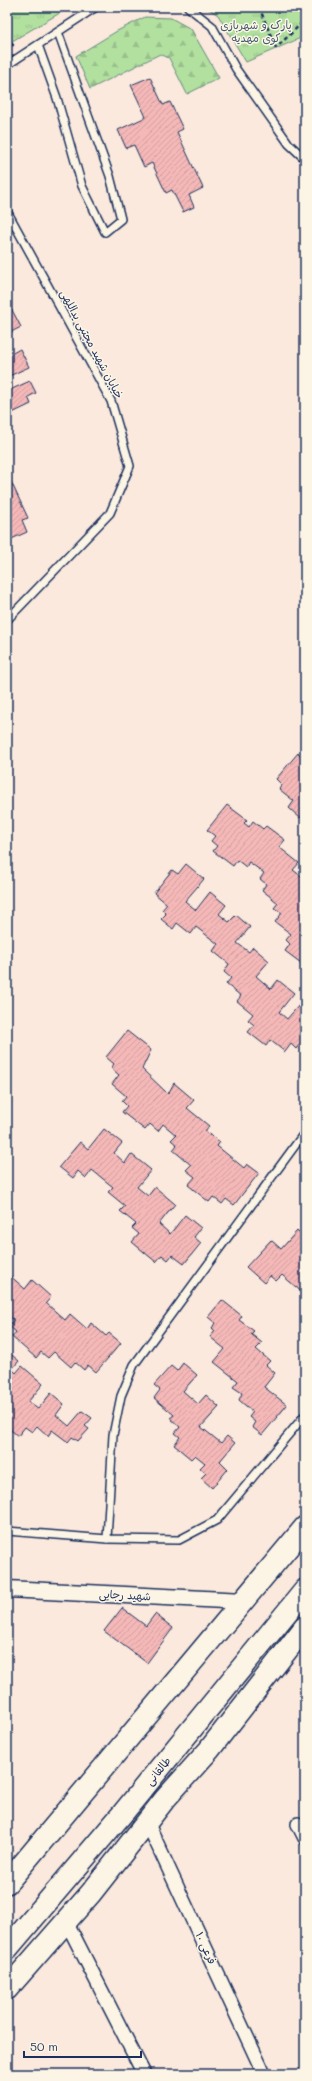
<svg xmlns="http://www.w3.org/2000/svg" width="312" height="2081" viewBox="0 0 312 2081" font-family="Mali,'Playpen Sans Arabic',sans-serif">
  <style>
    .forest { fill: url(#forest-firs); stroke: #66887e }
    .park { fill: url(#park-tufts); stroke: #66887e }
    .building { fill: url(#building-hatch); stroke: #1b2f5e }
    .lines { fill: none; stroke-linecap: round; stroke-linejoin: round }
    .service-casing { stroke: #1b2f5e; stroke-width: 10 }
    .minor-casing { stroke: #1b2f5e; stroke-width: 16 }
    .tertiary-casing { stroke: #1b2f5e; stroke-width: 19 }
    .primary-casing { stroke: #1b2f5e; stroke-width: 24 }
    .path { stroke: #1b2f5e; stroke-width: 2.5; stroke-dasharray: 4 3; stroke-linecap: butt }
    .service { stroke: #fcf5e5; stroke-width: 7 }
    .minor { stroke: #fcf5e5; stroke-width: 13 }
    .tertiary { stroke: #fcf5e5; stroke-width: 16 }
    .primary { stroke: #fcf5e5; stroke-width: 21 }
    .labels { text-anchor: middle; stroke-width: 3; stroke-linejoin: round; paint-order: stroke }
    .park-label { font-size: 11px; fill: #415b6e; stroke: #fcf5e5 }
    .street-label { font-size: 11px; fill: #1b2f5e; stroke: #fcf5e5 }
  </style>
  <defs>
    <pattern id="forest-firs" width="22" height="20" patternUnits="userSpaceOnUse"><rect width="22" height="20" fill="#b2e09f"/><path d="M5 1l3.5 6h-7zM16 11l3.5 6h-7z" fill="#98c08b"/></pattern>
    <pattern id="park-tufts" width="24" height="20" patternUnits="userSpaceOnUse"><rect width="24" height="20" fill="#b2e09f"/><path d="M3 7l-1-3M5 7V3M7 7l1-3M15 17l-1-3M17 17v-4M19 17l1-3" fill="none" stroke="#98c08b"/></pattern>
    <pattern id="building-hatch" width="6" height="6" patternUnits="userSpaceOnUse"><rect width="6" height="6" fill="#f4b8b7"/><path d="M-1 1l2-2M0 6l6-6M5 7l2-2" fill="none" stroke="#d19ea0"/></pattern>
  </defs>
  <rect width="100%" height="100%" fill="#fae9dc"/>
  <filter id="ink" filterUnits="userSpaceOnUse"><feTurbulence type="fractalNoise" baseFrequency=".025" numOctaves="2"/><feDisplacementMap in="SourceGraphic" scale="8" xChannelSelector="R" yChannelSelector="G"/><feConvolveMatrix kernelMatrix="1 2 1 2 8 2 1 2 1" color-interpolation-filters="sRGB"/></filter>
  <g filter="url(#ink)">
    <path class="forest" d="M 145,17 L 171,18 L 191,29 L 219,78 L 187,94 L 169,58 L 160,54 L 90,89 L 76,56 L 117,31 Z"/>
    <g class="park">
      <path d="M 7,7 L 70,7 L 7,44 Z"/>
      <path d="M 206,7 L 305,7 L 305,36 L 246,62 L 218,15 Z"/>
    </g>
    <g class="building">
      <path d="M 150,77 L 163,105 L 170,102 L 183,129 L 177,132 L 203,188 L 189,195 L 194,207 L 183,212 L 172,190 L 166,193 L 152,163 L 144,167 L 134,145 L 126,148 L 118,130 L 146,117 L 131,85 Z"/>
      <path d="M 12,310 L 21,327 L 7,334 L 7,312 Z"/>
      <path d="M 7,347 L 11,354 L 20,349 L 29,367 L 7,377 Z"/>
      <path d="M 7,379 L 12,389 L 30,381 L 36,393 L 28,397 L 31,404 L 8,415 Z"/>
      <path d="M 7,473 L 28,518 L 22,520 L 27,532 L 7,541 Z"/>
      <path d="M 298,753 L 304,758 L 305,757 L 305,812 L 300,818 L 289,808 L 294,801 L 279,789 L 282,785 L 276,779 Z"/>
      <path d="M 227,805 L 247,820 L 244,823 L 249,827 L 253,821 L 263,829 L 266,826 L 285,840 L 279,847 L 299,863 L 293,870 L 305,879 L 303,882 L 305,884 L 305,966 L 285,951 L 290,944 L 286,940 L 291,934 L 275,922 L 282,913 L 274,908 L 278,903 L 262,890 L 266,884 L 260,879 L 264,873 L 249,862 L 246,867 L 237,860 L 233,866 L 213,851 L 217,846 L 211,841 L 215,836 L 207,830 Z"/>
      <path d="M 186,864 L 204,879 L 185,901 L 196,910 L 210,892 L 226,905 L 219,914 L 229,922 L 236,915 L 250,927 L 237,943 L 249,952 L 253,947 L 269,961 L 256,976 L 271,989 L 278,980 L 294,993 L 279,1012 L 287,1019 L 300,1004 L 305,1008 L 305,1038 L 296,1049 L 291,1044 L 285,1052 L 270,1040 L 266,1046 L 248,1032 L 254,1025 L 248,1020 L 253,1014 L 237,1001 L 241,996 L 226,984 L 231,978 L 224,972 L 229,964 L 213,951 L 218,944 L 196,927 L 191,934 L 177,923 L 173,929 L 161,919 L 166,914 L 162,910 L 167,904 L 154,893 L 172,870 L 178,874 Z"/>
      <path d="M 127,1031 L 151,1050 L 142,1069 L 168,1094 L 174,1083 L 194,1100 L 187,1108 L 209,1126 L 205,1131 L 220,1142 L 217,1146 L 244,1168 L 247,1164 L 259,1173 L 234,1205 L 226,1199 L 222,1204 L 213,1197 L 209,1202 L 188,1185 L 195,1177 L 186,1170 L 191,1165 L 173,1150 L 177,1145 L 171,1140 L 176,1135 L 163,1124 L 158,1131 L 150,1124 L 145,1130 L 122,1112 L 127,1106 L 122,1101 L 126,1096 L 112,1084 L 119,1075 L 111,1068 L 114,1064 L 106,1057 Z"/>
      <path d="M 104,1129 L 122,1143 L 114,1153 L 125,1163 L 131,1154 L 151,1170 L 137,1187 L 148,1196 L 155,1187 L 175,1204 L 159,1224 L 170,1234 L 185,1215 L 201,1228 L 194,1237 L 201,1243 L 184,1264 L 172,1255 L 168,1260 L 162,1255 L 156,1262 L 132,1242 L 139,1234 L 132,1228 L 136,1224 L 120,1211 L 125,1206 L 108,1192 L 113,1187 L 92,1170 L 86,1178 L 78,1171 L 73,1178 L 59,1167 L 80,1142 L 88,1149 Z"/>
      <path d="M 297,1231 L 305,1239 L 304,1294 L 282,1275 L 276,1281 L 270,1276 L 264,1283 L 246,1267 L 271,1240 L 281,1249 Z"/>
      <path d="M 7,1273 L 25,1289 L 32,1280 L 51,1297 L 46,1303 L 65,1320 L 70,1314 L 87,1329 L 91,1323 L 106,1336 L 109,1333 L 121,1343 L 96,1372 L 88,1365 L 84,1370 L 75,1362 L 71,1367 L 54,1352 L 48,1358 L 41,1352 L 36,1358 L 12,1337 L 16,1332 L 9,1326 L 14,1320 L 7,1314 Z"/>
      <path d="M 222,1300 L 242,1316 L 239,1320 L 254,1331 L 251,1334 L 262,1343 L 256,1349 L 270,1361 L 266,1365 L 275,1373 L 264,1387 L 287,1405 L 262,1435 L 252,1427 L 255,1422 L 249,1417 L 253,1412 L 239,1400 L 242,1393 L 233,1387 L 238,1381 L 214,1362 L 225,1349 L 210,1337 L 215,1331 L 212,1328 L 215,1323 L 208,1317 Z"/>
      <path d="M 7,1351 L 19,1361 L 12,1369 L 16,1373 L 22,1366 L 43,1384 L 28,1402 L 38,1409 L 51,1393 L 64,1404 L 56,1415 L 69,1426 L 82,1411 L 92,1418 L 85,1426 L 89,1429 L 78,1441 L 72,1437 L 68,1442 L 52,1430 L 48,1436 L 37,1426 L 32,1432 L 25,1427 L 18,1436 L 7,1427 L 10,1419 L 7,1417 Z"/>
      <path d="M 183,1363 L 197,1375 L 183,1391 L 198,1404 L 206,1395 L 219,1407 L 201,1427 L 221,1443 L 227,1436 L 235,1443 L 220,1461 L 228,1469 L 212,1488 L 201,1478 L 206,1473 L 200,1468 L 205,1463 L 195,1455 L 191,1459 L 174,1445 L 180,1437 L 175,1433 L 180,1427 L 170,1418 L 174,1415 L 154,1398 L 160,1390 L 154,1385 L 171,1366 L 177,1371 Z"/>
      <path d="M 122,1608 L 146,1626 L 155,1614 L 173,1628 L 147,1663 L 104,1631 Z"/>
    </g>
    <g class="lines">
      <g class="service-casing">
        <g id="service">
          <path d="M 188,7 L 212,26 L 236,69 L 289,144 L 305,159"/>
          <path d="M 38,45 L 57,98 L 82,186 L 105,232 L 121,219 L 110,176 L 58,32"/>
          <path d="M 7,65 L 96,7"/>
          <path d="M 7,211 L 111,401 L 130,466 L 110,513 L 7,620"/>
          <path d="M 7,1531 L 107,1539 L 179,1540 L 217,1520 L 305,1415"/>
          <path d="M 107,1539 L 113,1435 L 121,1396 L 134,1365 L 305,1132"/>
        </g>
      </g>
      <g class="minor-casing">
        <g id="minor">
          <path d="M 147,1822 L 264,2074"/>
          <path d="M 298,1824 L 305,1838"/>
          <path d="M 66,1921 L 144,2074"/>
        </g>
      </g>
      <g class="tertiary-casing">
        <path id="tertiary" d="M 7,1589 L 244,1601"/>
      </g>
      <g class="primary-casing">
        <g id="primary">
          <path d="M 7,1883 L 305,1527"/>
          <path d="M 7,1949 L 123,1813 L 305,1590"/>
          <path d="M 7,1989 L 91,1893 L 165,1799 L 209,1750 L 305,1627"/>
        </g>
      </g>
      <g class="path">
        <path d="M 259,7 L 276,48 L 305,20"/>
        <path d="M 7,37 L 15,48"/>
      </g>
      <use href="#service" class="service"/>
      <use href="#minor" class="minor"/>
      <use href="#tertiary" class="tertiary"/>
      <use href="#primary" class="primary"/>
    </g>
  </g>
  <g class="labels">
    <g class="park-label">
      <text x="256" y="29">پارک و شهربازی<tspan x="256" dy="13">کوی مهدیه</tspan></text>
    </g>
    <g class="street-label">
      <text transform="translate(92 344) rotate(62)" y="4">خیابان شهید مجتبی یداللهی</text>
      <text transform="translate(125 1595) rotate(3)" y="4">شهید رجایی</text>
      <text transform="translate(158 1771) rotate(-51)" y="4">طالقانی</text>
      <text transform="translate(206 1948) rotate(65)" y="4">فرعی ۱۰</text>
    </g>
  </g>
  <rect width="312" height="2081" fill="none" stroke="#fcf5e5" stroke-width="24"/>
  <rect x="12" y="12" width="288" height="2057" fill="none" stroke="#1b2f5e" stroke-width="1.5" filter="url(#ink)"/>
  <path d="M24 2051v6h117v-6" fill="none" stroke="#1b2f5e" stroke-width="2"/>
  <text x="30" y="2051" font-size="12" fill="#1b2f5e" stroke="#fcf5e5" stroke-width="3" paint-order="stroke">50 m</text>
</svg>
